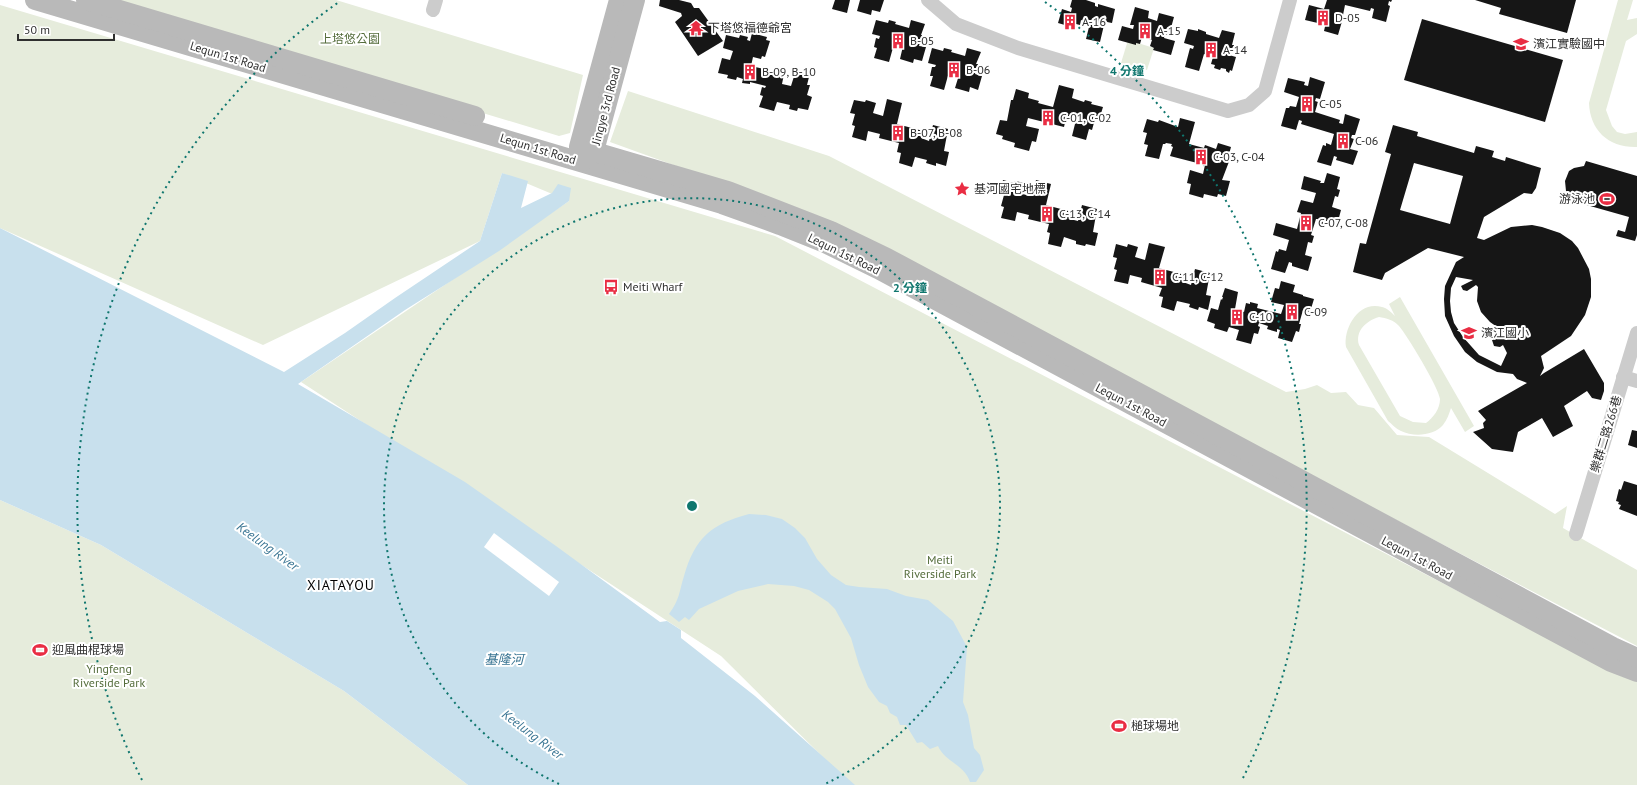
<svg xmlns="http://www.w3.org/2000/svg" width="1637" height="785" viewBox="0 0 1637 785" font-family="'PT Sans','Noto Sans TC',sans-serif">
  <style>
    .green { fill: #e6ecdc; fill-rule: evenodd }
    .water { fill: #c8e0ed }
    .pier { fill: #fff }
    .building { fill: #161616; fill-rule: evenodd }
    .lines { fill: none; stroke-linecap: round; stroke-linejoin: round }
    .street { stroke: #ccc; stroke-width: 14 }
    .secondary { stroke: #b9b9b9; stroke-width: 20 }
    .ring { fill: none; stroke: #0f766e; stroke-width: 2; stroke-dasharray: 2 4 }
    .labels { text-anchor: middle; stroke-width: 4; stroke-linejoin: round; paint-order: stroke }
    .poi-label { font-size: 12px; fill: #2f2f2f; stroke: #fff; text-anchor: start }
    .park-label { font-size: 12px; fill: #546c3b; stroke: #fff }
    .street-label { font-size: 12px; fill: #2f2f2f; stroke: #fff }
    .water-label { font-size: 13px; font-style: italic; fill: #3a7593; stroke: #fff }
    .quarter-label { font-size: 14px; letter-spacing: 1px; fill: #000; stroke: #fff }
    .centre { fill: #0f766e; stroke: #fff; stroke-width: 2 }
    .ring-label { font-size: 12px; text-anchor: middle; font-weight: bold; fill: #0f766e; stroke: #fff; stroke-width: 4; stroke-linejoin: round; paint-order: stroke }
  </style>
  <rect width="100%" height="100%" fill="#fff"/>
  <g class="green">
    <path d="M 108,0 L 336,0 L 583,75 L 570,133 L 559,136 Z"/>
    <path d="M 1618,0 L 1633,0 L 1627,20 L 1637,18 L 1637,34 L 1626,41 L 1606,110 L 1612,126 L 1617,132 L 1625,134 L 1637,132 L 1637,147 L 1635,147 C 1608,147 1590,130 1589,103 Z"/>
    <path d="M 0,5 L 775,236 L 1621,676 L 1637,681 L 1637,785 L 851,785 L 721,656 L 301,382 L 569,201 L 502,173 L 480,241 L 263,345 L 0,228 Z"/>
    <path d="M 1128,40 L 1154,48 L 1147,70 L 1121,63 Z"/>
    <path d="M 628,91 L 829,156 L 1286,392 L 1305,389 L 1317,385 L 1331,393 L 1346,392 L 1358,405 L 1374,408 L 1397,435 L 1429,437 L 1555,514 L 1567,506 L 1563,528 L 1637,570 L 1637,646 L 817,217 L 610,142 Z"/>
    <path d="M 1400,297 L 1474,426 L 1465,432 L 1451,408 C 1449,414 1447,420 1443,425 C 1434,436 1413,437 1401,431 C 1396,429 1392,424 1388,421 L 1346,347 C 1343,328 1359,300 1382,307 C 1387,308 1391,312 1395,316 L 1389,304 ZM 1379,317 C 1386,318 1394,320 1399,326 C 1407,335 1439,388 1440,399 C 1440,409 1433,418 1426,423 L 1413,422 L 1400,416 L 1359,345 C 1355,331 1366,321 1379,317 Z"/>
    <path d="M 0,500 L 101,545 L 344,691 L 468,785 L 0,785 Z"/>
  </g>
  <g class="water">
    <path d="M 502,173 L 528,181 L 521,208 L 552,193 L 558,184 L 571,188 L 569,201 L 499,251 L 405,310 L 298,384 L 465,482 L 556,546 L 660,622 L 667,621 L 681,630 L 681,638 L 755,696 L 855,785 L 468,785 L 344,691 L 101,545 L 0,500 L 0,228 L 284,372 L 345,333 L 395,298 L 480,241 Z"/>
    <path d="M 749,514 L 766,515 L 782,519 L 795,528 L 805,538 L 817,559 L 831,575 L 846,585 L 859,587 L 887,589 L 906,596 L 928,600 L 953,621 L 967,647 L 963,702 L 968,715 L 974,748 L 980,755 L 984,770 L 976,782 L 970,782 C 965,765 945,762 938,746 L 930,749 L 922,742 L 917,743 L 906,725 L 900,725 L 897,717 L 890,713 L 887,706 L 879,702 L 868,687 L 859,665 L 851,638 L 835,609 L 828,602 L 809,590 L 794,586 L 768,584 L 738,591 L 699,609 L 689,620 L 685,617 L 679,622 L 669,614 C 680,599 679,592 684,576 C 695,538 711,524 749,514 Z"/>
  </g>
  <path class="pier" d="M 494,533 L 559,582 L 549,596 L 484,547 Z"/>
  <g class="building">
    <path d="M 660,0 L 679,0 L 691,3 L 694,8 L 699,8 L 723,41 L 698,56 L 675,22 L 682,16 L 681,13 L 659,6 Z"/>
    <path d="M 835,0 L 850,0 L 847,13 L 832,9 Z"/>
    <path d="M 860,0 L 884,0 L 880,12 L 872,10 L 871,15 L 857,11 Z"/>
    <path d="M 1072,0 L 1086,0 L 1095,3 L 1095,6 L 1098,7 L 1098,4 L 1115,9 L 1112,23 L 1102,21 L 1102,24 L 1104,25 L 1100,42 L 1086,39 L 1090,23 L 1081,20 L 1080,25 L 1076,24 L 1075,28 L 1058,23 L 1062,9 L 1071,12 L 1072,8 L 1070,7 Z"/>
    <path d="M 1327,0 L 1392,0 L 1391,2 L 1389,1 L 1388,5 L 1390,6 L 1386,22 L 1372,18 L 1374,9 L 1371,8 L 1370,11 L 1345,5 L 1343,15 L 1340,14 L 1339,17 L 1343,18 L 1338,35 L 1324,31 L 1326,22 L 1323,21 L 1322,24 L 1305,20 L 1309,5 L 1324,9 Z"/>
    <path d="M 1475,0 L 1576,0 L 1567,33 L 1499,14 L 1501,8 Z"/>
    <path d="M 1135,7 L 1149,11 L 1148,18 L 1157,21 L 1159,13 L 1174,17 L 1169,35 L 1165,34 L 1164,38 L 1175,41 L 1171,55 L 1153,50 L 1154,48 L 1150,46 L 1152,40 L 1142,37 L 1140,44 L 1136,43 L 1136,45 L 1118,40 L 1122,26 L 1133,29 L 1134,25 L 1130,25 Z"/>
    <path d="M 1422,19 L 1563,60 L 1545,122 L 1404,80 Z"/>
    <path d="M 876,20 L 888,23 L 889,20 L 896,22 L 895,24 L 909,28 L 911,20 L 925,24 L 921,35 L 922,35 L 919,46 L 926,47 L 922,61 L 914,59 L 913,63 L 900,59 L 903,46 L 894,44 L 889,62 L 874,58 L 877,48 L 874,47 L 876,38 L 879,39 L 880,36 L 872,34 Z"/>
    <path d="M 1188,29 L 1198,31 L 1198,29 L 1206,32 L 1206,34 L 1219,38 L 1222,30 L 1235,33 L 1232,45 L 1234,45 L 1232,52 L 1230,51 L 1229,55 L 1236,57 L 1232,71 L 1230,70 L 1229,73 L 1226,71 L 1226,69 L 1221,68 L 1220,70 L 1214,68 L 1215,65 L 1211,64 L 1213,57 L 1204,54 L 1199,71 L 1185,67 L 1190,48 L 1193,49 L 1194,46 L 1184,43 Z"/>
    <path d="M 752,33 L 767,37 L 766,40 L 770,41 L 765,57 L 762,56 L 761,59 L 753,57 L 751,66 L 773,71 L 774,69 L 782,72 L 781,73 L 784,74 L 782,84 L 791,86 L 796,70 L 810,73 L 807,85 L 810,85 L 807,95 L 812,97 L 808,110 L 798,108 L 797,111 L 789,109 L 790,105 L 777,102 L 774,111 L 759,107 L 763,96 L 760,95 L 762,87 L 765,88 L 766,86 L 750,82 L 750,84 L 742,83 L 743,79 L 737,77 L 736,80 L 727,78 L 728,75 L 718,73 L 722,58 L 730,60 L 733,51 L 723,48 L 726,35 L 739,38 L 740,35 L 748,37 L 747,40 L 750,41 Z"/>
    <path d="M 932,48 L 943,51 L 944,48 L 952,50 L 951,52 L 965,56 L 967,48 L 981,52 L 976,64 L 978,64 L 975,74 L 982,76 L 978,90 L 970,87 L 969,92 L 955,88 L 959,75 L 949,72 L 944,90 L 930,86 L 933,76 L 930,76 L 932,67 L 935,67 L 936,65 L 928,63 Z"/>
    <path d="M 1310,77 L 1325,82 L 1320,99 L 1316,98 L 1315,101 L 1318,102 L 1315,112 L 1340,120 L 1339,123 L 1343,124 L 1345,114 L 1360,119 L 1355,135 L 1352,135 L 1351,138 L 1354,139 L 1350,149 L 1358,151 L 1353,165 L 1336,160 L 1337,157 L 1334,156 L 1331,166 L 1317,162 L 1323,145 L 1326,146 L 1326,143 L 1331,145 L 1334,134 L 1301,124 L 1302,121 L 1299,120 L 1296,130 L 1281,126 L 1286,108 L 1289,108 L 1290,106 L 1296,107 L 1299,97 L 1284,92 L 1288,78 L 1305,82 L 1304,85 L 1308,86 Z"/>
    <path d="M 1059,85 L 1074,89 L 1072,98 L 1084,102 L 1085,100 L 1092,102 L 1091,104 L 1103,107 L 1099,120 L 1095,119 L 1092,130 L 1089,129 L 1086,140 L 1072,136 L 1076,120 L 1074,120 L 1074,118 L 1069,116 L 1068,118 L 1066,118 L 1064,127 L 1028,118 L 1026,126 L 1039,129 L 1036,142 L 1032,141 L 1029,151 L 1014,147 L 1015,143 L 1002,139 L 1003,136 L 996,134 L 1000,120 L 1007,121 L 1011,100 L 1013,100 L 1016,89 L 1029,93 L 1028,98 L 1039,101 L 1038,103 L 1053,107 Z"/>
    <path d="M 887,99 L 902,103 L 897,124 L 923,131 L 921,138 L 929,141 L 933,125 L 948,129 L 944,151 L 949,152 L 946,166 L 936,163 L 936,166 L 926,163 L 927,160 L 915,157 L 912,167 L 899,163 L 901,153 L 897,152 L 899,143 L 879,138 L 880,134 L 868,131 L 866,141 L 852,137 L 855,126 L 852,125 L 855,114 L 850,113 L 854,100 L 865,102 L 866,100 L 876,103 L 873,113 L 883,116 Z"/>
    <path d="M 1180,118 L 1195,122 L 1189,144 L 1204,148 L 1205,145 L 1216,149 L 1218,143 L 1231,147 L 1228,158 L 1230,159 L 1222,180 L 1230,181 L 1226,196 L 1218,194 L 1217,197 L 1204,194 L 1203,198 L 1189,194 L 1191,184 L 1187,183 L 1190,170 L 1203,174 L 1205,165 L 1170,156 L 1173,147 L 1171,146 L 1172,144 L 1166,143 L 1165,144 L 1163,144 L 1159,159 L 1145,156 L 1148,145 L 1144,144 L 1147,133 L 1143,132 L 1147,119 L 1158,122 L 1159,120 L 1178,127 Z"/>
    <path d="M 1393,125 L 1418,132 L 1417,136 L 1474,153 L 1476,146 L 1494,151 L 1492,157 L 1505,161 L 1506,157 L 1541,168 L 1536,188 L 1532,194 L 1524,193 L 1484,217 L 1477,238 L 1484,240 L 1511,227 L 1532,225 L 1542,227 L 1560,233 L 1572,241 L 1578,248 L 1589,269 L 1591,279 L 1591,297 L 1585,315 L 1571,336 L 1541,356 L 1544,368 L 1540,376 L 1544,373 L 1584,349 L 1604,383 L 1604,391 L 1601,400 L 1592,398 L 1587,391 L 1564,406 L 1573,426 L 1553,437 L 1542,418 L 1518,432 L 1513,452 L 1492,449 L 1473,432 L 1484,428 L 1483,423 L 1486,420 L 1478,411 L 1527,383 L 1517,379 L 1513,374 L 1497,372 L 1477,362 L 1465,352 L 1454,336 L 1445,316 L 1444,299 L 1445,286 L 1456,262 L 1464,257 L 1428,248 L 1385,273 L 1382,280 L 1353,272 L 1360,243 L 1366,244 L 1391,154 L 1385,152 ZM 1414,163 L 1463,176 L 1450,224 L 1400,210 ZM 1456,277 L 1473,280 L 1461,286 L 1463,290 L 1467,291 L 1476,285 L 1478,287 L 1477,301 L 1481,312 L 1490,322 L 1507,334 L 1492,340 L 1494,346 L 1500,347 L 1503,345 L 1507,353 L 1501,366 L 1479,355 L 1463,337 L 1454,323 L 1451,312 L 1450,301 L 1451,288 Z"/>
    <path d="M 1586,161 L 1637,176 L 1637,235 L 1635,241 L 1616,236 L 1618,230 L 1625,232 L 1629,217 L 1576,202 L 1577,197 L 1569,194 L 1566,191 L 1565,181 L 1569,171 L 1574,168 L 1584,166 Z"/>
    <path d="M 1327,173 L 1340,177 L 1337,189 L 1340,190 L 1338,197 L 1335,196 L 1332,207 L 1341,210 L 1337,225 L 1326,221 L 1325,225 L 1317,223 L 1318,219 L 1316,219 L 1311,235 L 1314,236 L 1312,243 L 1308,242 L 1305,255 L 1312,257 L 1308,271 L 1292,266 L 1292,263 L 1289,262 L 1285,273 L 1271,269 L 1276,251 L 1278,252 L 1279,249 L 1286,251 L 1289,240 L 1273,235 L 1276,223 L 1297,229 L 1301,213 L 1297,212 L 1301,200 L 1313,203 L 1316,193 L 1301,189 L 1304,176 L 1321,181 L 1320,183 L 1324,183 Z"/>
    <path d="M 1003,180 L 1014,183 L 1015,181 L 1025,183 L 1022,194 L 1032,196 L 1036,180 L 1051,184 L 1046,205 L 1072,212 L 1070,219 L 1078,221 L 1082,205 L 1097,209 L 1093,232 L 1098,233 L 1095,246 L 1086,244 L 1085,246 L 1076,244 L 1076,241 L 1064,237 L 1061,247 L 1048,244 L 1050,233 L 1047,232 L 1049,224 L 1028,219 L 1029,215 L 1017,212 L 1015,221 L 1001,218 L 1004,207 L 1001,206 L 1004,195 L 1000,194 Z"/>
    <path d="M 1149,243 L 1165,247 L 1159,268 L 1185,275 L 1183,282 L 1191,285 L 1195,269 L 1210,273 L 1206,295 L 1211,296 L 1208,310 L 1199,307 L 1198,310 L 1189,307 L 1190,304 L 1177,301 L 1174,311 L 1161,307 L 1163,297 L 1159,296 L 1162,288 L 1141,282 L 1142,278 L 1130,275 L 1128,284 L 1114,281 L 1117,270 L 1114,269 L 1117,258 L 1113,257 L 1116,244 L 1127,247 L 1128,244 L 1138,247 L 1135,257 L 1145,260 Z"/>
    <path d="M 1281,281 L 1295,285 L 1293,292 L 1303,295 L 1303,296 L 1314,299 L 1310,312 L 1303,310 L 1299,324 L 1301,324 L 1299,332 L 1296,331 L 1292,342 L 1278,338 L 1280,330 L 1277,329 L 1277,332 L 1267,329 L 1268,326 L 1259,323 L 1258,326 L 1260,327 L 1258,334 L 1254,333 L 1251,344 L 1236,340 L 1239,330 L 1229,327 L 1227,332 L 1214,328 L 1215,324 L 1207,321 L 1211,308 L 1218,310 L 1221,299 L 1222,300 L 1223,297 L 1222,297 L 1225,288 L 1238,292 L 1235,309 L 1244,312 L 1246,303 L 1250,304 L 1250,302 L 1258,304 L 1257,308 L 1281,314 L 1284,305 L 1271,302 L 1275,288 L 1279,289 Z"/>
    <path d="M 1632,430 L 1637,431 L 1637,448 L 1628,445 Z"/>
    <path d="M 1624,481 L 1637,485 L 1637,516 L 1619,509 L 1621,505 L 1618,504 L 1619,502 L 1616,501 L 1619,489 L 1621,490 Z"/>
  </g>
  <g class="lines">
    <g class="street">
      <path d="M 928,0 L 956,24 L 1018,48 L 1228,111 L 1249,105 L 1265,91 L 1290,0"/>
      <path d="M 433,10 L 436,0"/>
      <path d="M 1623,377 L 1637,381"/>
      <path d="M 1576,534 L 1637,333"/>
    </g>
    <g class="secondary">
      <path d="M 35,0 L 722,204 L 780,225 L 825,243 L 878,269 L 1611,662 L 1637,672"/>
      <path d="M 86,0 L 475,116"/>
      <path d="M 585,149 L 728,191 L 831,231 L 887,258 L 1613,647 L 1637,658"/>
      <path d="M 582,160 L 579,147 L 619,0"/>
      <path d="M 584,161 L 594,151 L 635,0"/>
    </g>
  </g>
  <g class="ring">
    <path d="M559 784A308 308 0 1 1 825 784"/>
    <path d="M142 780A615 615 0 0 1 339 2M1045 2A615 615 0 0 1 1242 780"/>
  </g>
  <defs>
    <g id="building-bare" transform="scale(1.2)"><path d="M-4-6H4V6H1V3H-1V6H-4ZM-2.5-4.3h1.7v1.8h-1.7ZM.8-4.3h1.7v1.8H.8ZM-2.5-1h1.7V.8h-1.7ZM.8-1h1.7V.8H.8Z" fill="#e92d43" stroke="#fff" stroke-width="2.5" paint-order="stroke"/></g>
    <g id="temple-bare" transform="scale(1.2)"><path d="M0-6L5-2H3V0L6.5 2.5H4V6H1.5V3h-3V6H-4V2.5H-6.5L-3 0V-2H-5Z" fill="#e92d43" stroke="#fff" stroke-width="2.5" paint-order="stroke"/></g>
    <g id="school-bare" transform="scale(1.2)"><path d="M0-5L7-2L0 1L-7-2ZM-4 1L0 2.5L4 1V4Q0 6-4 4Z" fill="#e92d43" stroke="#fff" stroke-width="2.5" paint-order="stroke"/></g>
    <g id="sight-bare" transform="scale(1.2)"><path d="M0-6L1.8-2.2L6-1.7L2.9 1.2L3.7 5.4L0 3.3L-3.7 5.4L-2.9 1.2L-6-1.7L-1.8-2.2Z" fill="#e92d43" stroke="#fff" stroke-width="2.5" paint-order="stroke"/></g>
    <g id="stadium-bare" transform="scale(1.2)"><path d="M0-5a6.5 5 0 1 0 0 10a6.5 5 0 1 0 0-10ZM-3.5-1.8h7v3.6h-7Z" fill="#e92d43" stroke="#fff" stroke-width="2.5" paint-order="stroke"/></g>
    <g id="bus-bare" transform="scale(1.2)"><path d="M-5-6H5V4H4V6H2V4H-2V6H-4V4H-5ZM-3.5-4V0h7V-4ZM-3.5 1.2v1.5H-2V1.2ZM2 1.2v1.5H3.5V1.2Z" fill="#e92d43" stroke="#fff" stroke-width="2.5" paint-order="stroke"/></g>
  </defs>
  <g fill-rule="evenodd">
    <use href="#building-bare" x="1323" y="18"/>
    <use href="#building-bare" x="1070" y="22"/>
    <use href="#temple-bare" x="696" y="28"/>
    <use href="#building-bare" x="1145" y="31"/>
    <use href="#building-bare" x="898" y="41"/>
    <use href="#school-bare" x="1521" y="44"/>
    <use href="#building-bare" x="1211" y="50"/>
    <use href="#building-bare" x="954" y="70"/>
    <use href="#building-bare" x="750" y="72"/>
    <use href="#building-bare" x="1307" y="104"/>
    <use href="#building-bare" x="1048" y="118"/>
    <use href="#building-bare" x="898" y="133"/>
    <use href="#building-bare" x="1343" y="141"/>
    <use href="#building-bare" x="1201" y="157"/>
    <use href="#sight-bare" x="962" y="189"/>
    <use href="#stadium-bare" x="1607" y="199"/>
    <use href="#building-bare" x="1047" y="214"/>
    <use href="#building-bare" x="1306" y="223"/>
    <use href="#building-bare" x="1160" y="277"/>
    <use href="#bus-bare" x="611" y="287"/>
    <use href="#building-bare" x="1292" y="312"/>
    <use href="#building-bare" x="1237" y="317"/>
    <use href="#school-bare" x="1469" y="333"/>
    <use href="#stadium-bare" x="40" y="650"/>
    <use href="#stadium-bare" x="1119" y="726"/>
  </g>
  <g class="labels">
    <g class="poi-label">
      <text x="1335" y="22">D-05</text>
      <text x="1082" y="26">A-16</text>
      <text x="708" y="32">下塔悠福德爺宮</text>
      <text x="1157" y="35">A-15</text>
      <text x="910" y="45">B-05</text>
      <text x="1533" y="48">濱江實驗國中</text>
      <text x="1223" y="54">A-14</text>
      <text x="966" y="74">B-06</text>
      <text x="762" y="76">B-09, B-10</text>
      <text x="1319" y="108">C-05</text>
      <text x="1060" y="122">C-01, C-02</text>
      <text x="910" y="137">B-07, B-08</text>
      <text x="1355" y="145">C-06</text>
      <text x="1213" y="161">C-03, C-04</text>
      <text x="974" y="193">基河國宅地標</text>
      <text x="1595" y="203" text-anchor="end">游泳池</text>
      <text x="1059" y="218">C-13, C-14</text>
      <text x="1318" y="227">C-07, C-08</text>
      <text x="1172" y="281">C-11, C-12</text>
      <text x="623" y="291">Meiti Wharf</text>
      <text x="1304" y="316">C-09</text>
      <text x="1249" y="321">C-10</text>
      <text x="1481" y="337">濱江國小</text>
      <text x="52" y="654">迎風曲棍球場</text>
      <text x="1131" y="730">槌球場地</text>
    </g>
    <g class="park-label">
      <text x="350" y="43">上塔悠公園</text>
      <text x="940" y="564">Meiti<tspan x="940" dy="14">Riverside Park</tspan></text>
      <text x="109" y="673">Yingfeng<tspan x="109" dy="14">Riverside Park</tspan></text>
    </g>
    <g class="street-label">
      <text transform="translate(228 57) rotate(17)" y="4">Lequn 1st Road</text>
      <text transform="translate(606 106) rotate(-75)" y="4">Jingye 3rd Road</text>
      <text transform="translate(538 149) rotate(17)" y="4">Lequn 1st Road</text>
      <text transform="translate(844 254) rotate(26)" y="4">Lequn 1st Road</text>
      <text transform="translate(1131 405) rotate(28)" y="4">Lequn 1st Road</text>
      <text transform="translate(1606 434) rotate(-73)" y="4">樂群二路266巷</text>
      <text transform="translate(1417 558) rotate(28)" y="4">Lequn 1st Road</text>
    </g>
    <g class="water-label">
      <text transform="translate(268 546) rotate(36)" y="5">Keelung River</text>
      <text x="504" y="664">基隆河</text>
      <text transform="translate(533 734) rotate(37)" y="5">Keelung River</text>
    </g>
    <g class="quarter-label">
      <text x="341" y="590">XIATAYOU</text>
    </g>
  </g>
  <circle cx="692" cy="506" r="6" class="centre"/>
  <g class="ring-label">
    <text x="1127" y="75">4 分鐘</text>
    <text x="910" y="292">2 分鐘</text>
  </g>
  <path d="M18 34v6h96v-6" fill="none" stroke="#2f2f2f" stroke-width="2"/>
  <text x="24" y="34" font-size="12" fill="#2f2f2f" stroke="#ffffff" stroke-width="3" paint-order="stroke">50 m</text>
</svg>
